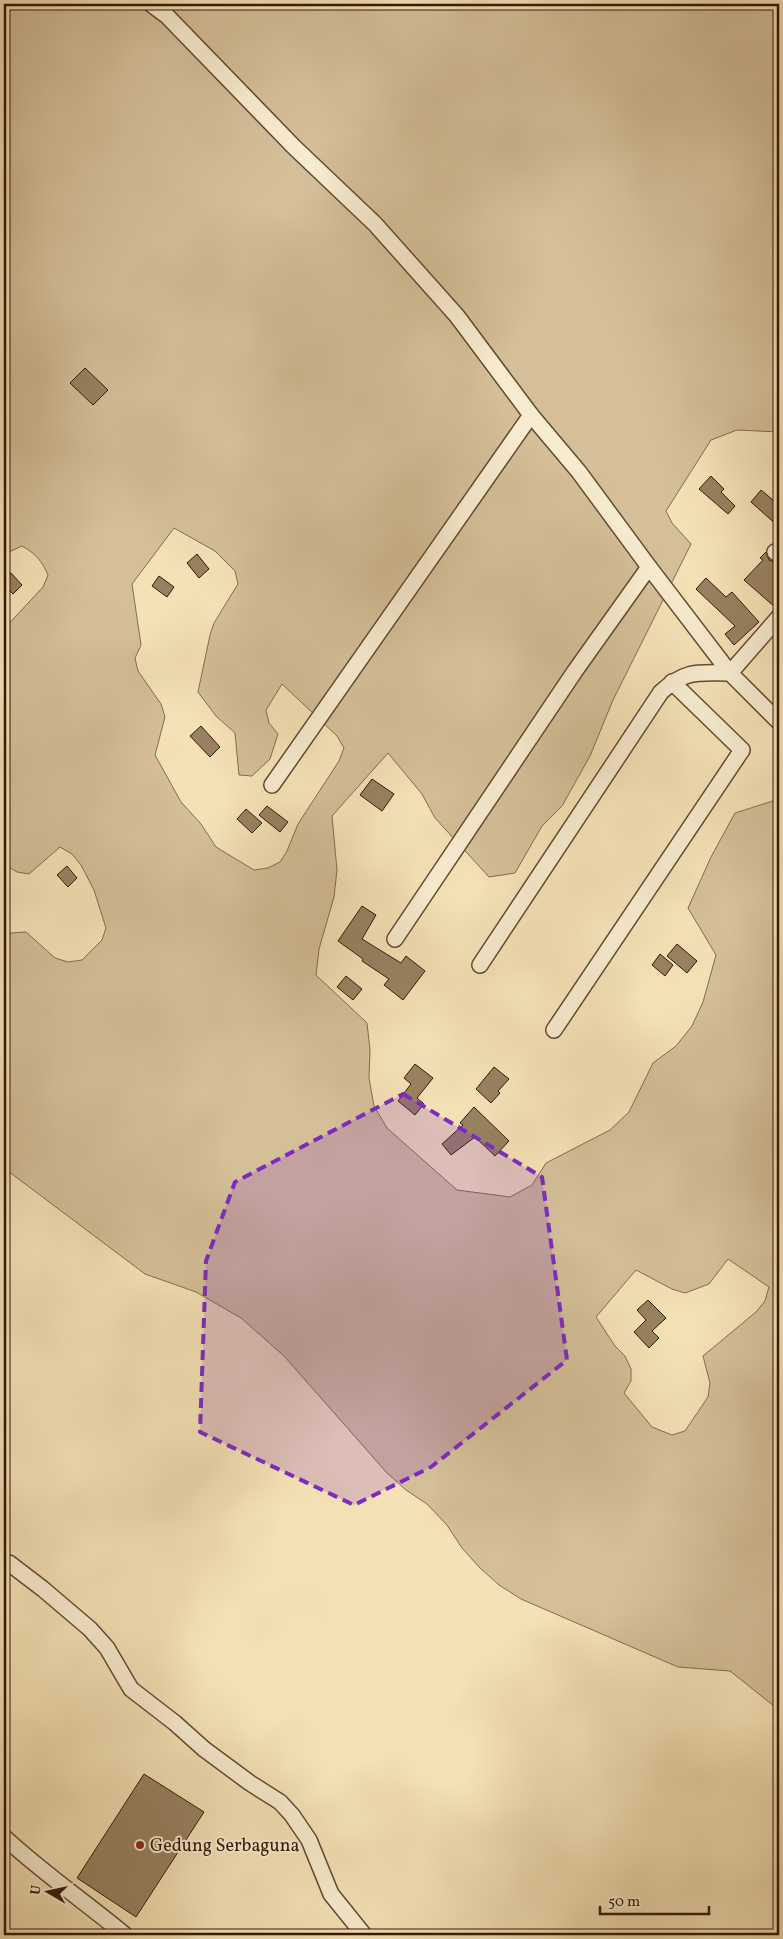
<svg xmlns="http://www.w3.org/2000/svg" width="783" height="1939" viewBox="0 0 783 1939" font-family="Vollkorn,serif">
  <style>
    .green { fill: #d4bf98; stroke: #846b4e; fill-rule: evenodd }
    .building { fill: #988161; stroke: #351705 }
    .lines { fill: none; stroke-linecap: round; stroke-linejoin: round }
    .street-casing { stroke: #654a31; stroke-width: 18 }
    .street { stroke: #f8ecd0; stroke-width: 15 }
    .marked { fill: #7b2cbf; fill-opacity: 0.2; stroke: #7b2cbf; stroke-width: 4; stroke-dasharray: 10 6; stroke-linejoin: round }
    .poi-dot { fill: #8f2418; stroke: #f8ecd0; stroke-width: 2 }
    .labels { text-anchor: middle; stroke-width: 4; stroke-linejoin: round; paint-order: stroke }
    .poi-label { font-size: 18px; fill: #351705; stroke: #f8ecd0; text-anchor: start }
  </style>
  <rect width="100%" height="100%" fill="#f4e2b6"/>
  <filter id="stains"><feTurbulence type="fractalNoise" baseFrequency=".004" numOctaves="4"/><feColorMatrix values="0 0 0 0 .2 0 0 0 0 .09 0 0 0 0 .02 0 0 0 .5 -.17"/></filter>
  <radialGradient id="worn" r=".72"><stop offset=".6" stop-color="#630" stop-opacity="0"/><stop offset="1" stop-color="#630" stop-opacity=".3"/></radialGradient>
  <path class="green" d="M 4,4 L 779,4 L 779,246 L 773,250 L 779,262 L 779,432 L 737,430 L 711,440 L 666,511 L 672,523 L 691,544 L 613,700 L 590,756 L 562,806 L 542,826 L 515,873 L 489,877 L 435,818 L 422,794 L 388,753 L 332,816 L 337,870 L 334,897 L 319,949 L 316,975 L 367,1023 L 370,1050 L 369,1078 L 374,1106 L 387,1128 L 457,1190 L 510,1197 L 532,1185 L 546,1163 L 610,1130 L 629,1112 L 653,1063 L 676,1046 L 692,1026 L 703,1002 L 716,955 L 688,908 L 711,857 L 735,813 L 779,799 L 779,1710 L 730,1671 L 678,1667 L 521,1599 L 499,1585 L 480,1568 L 462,1548 L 447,1525 L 427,1504 L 406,1490 L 387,1473 L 284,1356 L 241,1318 L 196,1292 L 145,1274 L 4,1168 L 4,935 L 12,933 L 26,932 L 55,958 L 68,962 L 82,960 L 102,940 L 106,928 L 94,890 L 81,865 L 72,854 L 60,847 L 29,874 L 17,872 L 4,864 L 4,629 L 43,587 L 48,575 C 42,561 35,553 22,546 L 9,552 L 4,549 ZM 174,528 L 215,551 L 235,571 L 238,584 L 214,623 L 210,635 L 198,692 L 216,716 L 235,733 L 239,775 L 252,776 L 270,759 L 278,734 L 269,723 L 266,710 L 282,684 L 337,736 L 344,748 L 339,761 L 298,824 L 287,851 L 280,862 L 268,868 L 254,870 L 216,847 L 201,824 L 181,802 L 155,755 L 165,717 L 161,704 L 138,671 L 135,658 L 141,645 L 132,584 ZM 728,1259 L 769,1287 L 765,1301 L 756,1312 L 703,1356 L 710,1383 L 708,1397 L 685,1431 L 672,1435 L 652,1427 L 624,1393 L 631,1381 L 631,1369 L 625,1356 L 615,1346 L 596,1317 L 636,1270 L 672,1289 L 685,1293 L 709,1284 Z"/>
  <g class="building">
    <path d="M 85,368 L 108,390 L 93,405 L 70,383 Z"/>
    <path d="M 711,476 L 724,489 L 721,492 L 735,506 L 728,514 L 699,489 Z"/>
    <path d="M 761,490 L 773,500 L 779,492 L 779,527 L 751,502 Z"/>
    <path d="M 766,552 L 769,560 L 779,564 L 779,608 L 776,608 L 744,580 L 763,560 L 760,558 Z"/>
    <path d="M 197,554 L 209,569 L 199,578 L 187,563 Z"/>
    <path d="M 11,573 L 22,585 L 13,594 L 4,584 L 4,580 Z"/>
    <path d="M 159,576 L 174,587 L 167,597 L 152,586 Z"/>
    <path d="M 706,578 L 726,597 L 732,592 L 759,622 L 734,645 L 725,634 L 735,626 L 696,589 Z"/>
    <path d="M 201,726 L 220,747 L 210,757 L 190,736 Z"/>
    <path d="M 372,779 L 394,794 L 382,811 L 360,795 Z"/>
    <path d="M 267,806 L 288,822 L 280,832 L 259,815 Z"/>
    <path d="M 246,809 L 262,823 L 252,833 L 237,819 Z"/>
    <path d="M 67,866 L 77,878 L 68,887 L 57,875 Z"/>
    <path d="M 362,906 L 376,915 L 362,939 L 401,963 L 406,956 L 425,971 L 403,1000 L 384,985 L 389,979 L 362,961 L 363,959 L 338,941 Z"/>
    <path d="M 677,944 L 697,961 L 687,973 L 667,956 Z"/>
    <path d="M 660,954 L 673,965 L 665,976 L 652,965 Z"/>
    <path d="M 346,976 L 362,989 L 353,1000 L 337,987 Z"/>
    <path d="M 415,1064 L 433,1078 L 417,1098 L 424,1104 L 415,1115 L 398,1101 L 411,1084 L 404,1078 Z"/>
    <path d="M 494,1067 L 509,1079 L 498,1091 L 500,1093 L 491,1103 L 476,1089 Z"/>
    <path d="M 474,1107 L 509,1141 L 495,1156 L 475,1137 L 451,1155 L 442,1144 L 463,1125 L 460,1123 Z"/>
    <path d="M 648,1300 L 666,1318 L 652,1331 L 659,1338 L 649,1348 L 634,1332 L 646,1320 L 637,1310 Z"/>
    <path d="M 144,1774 L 204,1812 L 136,1917 L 77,1878 Z"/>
  </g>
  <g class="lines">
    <g class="street-casing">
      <g id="street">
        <path d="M 151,4 L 167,16 L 294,147 L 375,224 L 457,316 L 531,415 L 579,472 L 649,567 L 730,673 L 779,722"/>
        <path d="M 775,552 L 779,555"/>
        <path d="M 272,785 L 531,415"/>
        <path d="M 395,939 L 575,671 L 649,567"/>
        <path d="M 480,965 L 661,692 C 687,669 698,673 730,673 L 779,617"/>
        <path d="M 554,1030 L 742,750 L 672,682"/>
        <path d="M 9,1563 L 43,1589 L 90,1629 L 107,1648 L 131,1689 L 175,1723 L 204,1749 L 250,1783 L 280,1802 L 292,1815 L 309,1840 L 331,1894 L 364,1935"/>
        <path d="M 4,1837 C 42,1872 85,1902 125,1935"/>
      </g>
    </g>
    <use href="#street" class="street"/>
  </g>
  <path class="marked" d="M 403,1094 L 542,1177 L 567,1360 L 431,1467 L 354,1505 L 200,1432 L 206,1261 L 235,1182 Z"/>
  <circle class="poi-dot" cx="140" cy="1845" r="5"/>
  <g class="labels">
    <g class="poi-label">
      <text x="150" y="1851">Gedung Serbaguna</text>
    </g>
  </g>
  <rect width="783" height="1939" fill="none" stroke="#f4e2b6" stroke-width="20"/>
  <rect x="5" y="5" width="773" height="1929" fill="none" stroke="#351705" stroke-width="2.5"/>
  <rect x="10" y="10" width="763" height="1919" fill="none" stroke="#351705"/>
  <g transform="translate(48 1892) rotate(279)" stroke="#f8ecd0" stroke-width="4" paint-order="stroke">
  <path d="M0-4L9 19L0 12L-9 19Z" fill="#351705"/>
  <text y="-8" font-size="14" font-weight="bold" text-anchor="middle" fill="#351705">U</text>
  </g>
  <path d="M600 1906v8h109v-8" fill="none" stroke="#351705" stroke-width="2.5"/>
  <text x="608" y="1906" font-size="15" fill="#351705" stroke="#f8ecd0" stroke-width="4" paint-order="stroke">50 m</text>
  <rect width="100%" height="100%" filter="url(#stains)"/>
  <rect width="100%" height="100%" fill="url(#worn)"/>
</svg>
